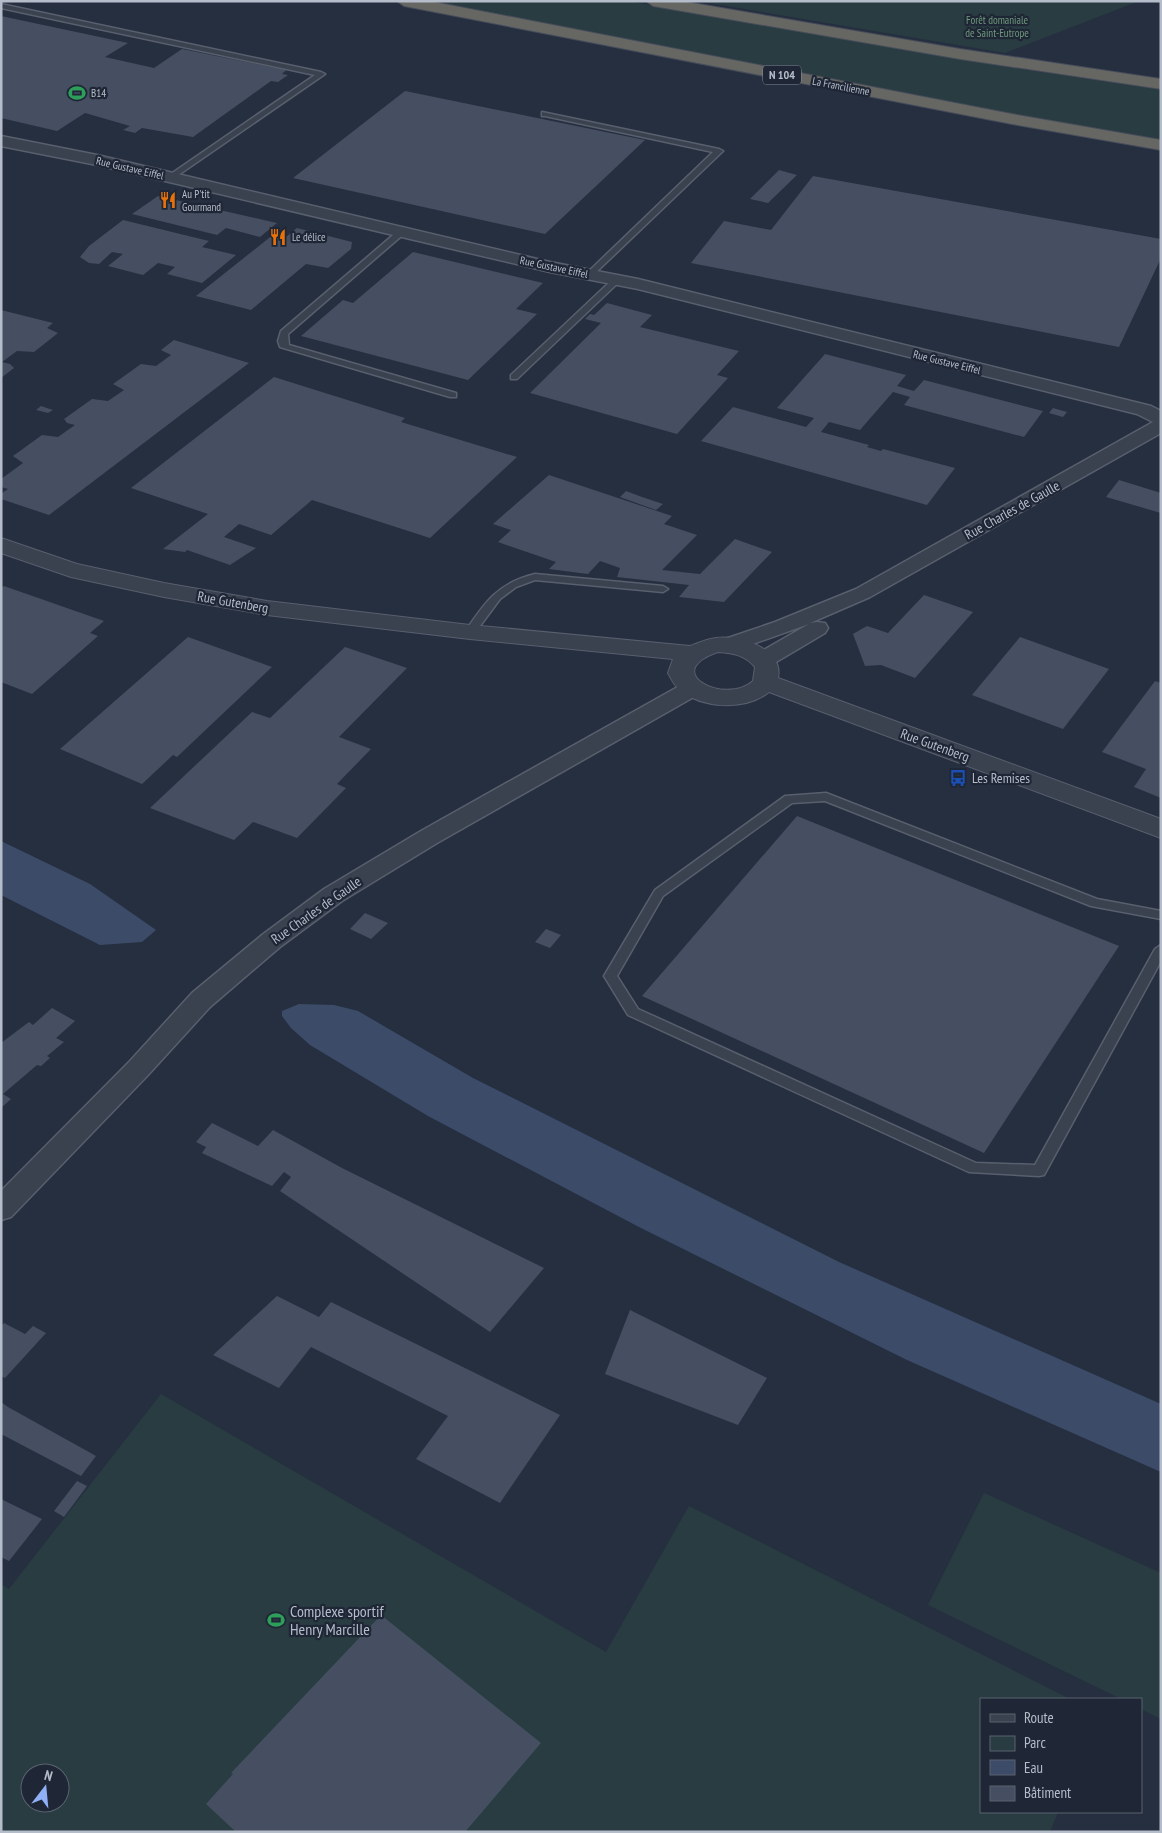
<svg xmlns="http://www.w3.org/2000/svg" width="1162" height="1833" viewBox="0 0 1162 1833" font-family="'PT Sans Narrow',sans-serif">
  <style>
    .green { fill: #283c41; fill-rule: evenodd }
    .water { fill: #3c4b68 }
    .building { fill: #454f61 }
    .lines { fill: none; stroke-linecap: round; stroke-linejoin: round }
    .service-casing { stroke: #585f6d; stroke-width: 3 }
    .minor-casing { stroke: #585f6d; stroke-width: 3 }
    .tertiary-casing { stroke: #585f6d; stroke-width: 2 }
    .trunk-casing { stroke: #454c5a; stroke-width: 2 }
    .service { fill: #3a414f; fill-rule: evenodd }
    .minor { fill: #3a414f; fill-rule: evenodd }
    .tertiary { fill: #3a414f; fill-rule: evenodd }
    .trunk { fill: #666663; fill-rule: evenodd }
    .labels { text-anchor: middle; stroke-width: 4.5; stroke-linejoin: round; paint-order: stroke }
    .far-park-label { font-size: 11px; fill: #6e9a7b; stroke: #1f2635 }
    .far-street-label { font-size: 11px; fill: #b6bdca; stroke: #1f2635 }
    .far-poi-label { font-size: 11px; fill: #b6bdca; stroke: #1f2635; text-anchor: start }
    .shield { fill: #1f2635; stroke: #89909d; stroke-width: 1 }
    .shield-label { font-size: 12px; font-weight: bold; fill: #b6bdca }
    .street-label { font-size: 14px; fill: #b6bdca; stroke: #1f2635 }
    .poi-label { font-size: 14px; fill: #b6bdca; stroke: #1f2635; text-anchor: start }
    .near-poi-label { font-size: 16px; fill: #b6bdca; stroke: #1f2635; text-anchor: start }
  </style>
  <rect width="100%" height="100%" fill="#262f40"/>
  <g class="green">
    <path d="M 427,1 L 628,1 L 994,65 L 1161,90 L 1161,140 L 1002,113 Z"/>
    <path d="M 697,1 L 1139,1 L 1005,53 Z"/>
    <path d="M 161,1394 L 606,1652 L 689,1506 L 1070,1699 L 981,1699 L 981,1812 L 1058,1812 L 1050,1832 L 1,1832 L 1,1584 L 9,1589 ZM 30,1773 L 60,1773 L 60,1803 L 30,1803 Z"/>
    <path d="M 984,1493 L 1161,1573 L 1161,1719 L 1141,1709 L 1141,1699 L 1121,1699 L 928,1605 Z"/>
  </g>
  <g class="water">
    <path d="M 1,841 L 90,884 L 156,930 L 142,942 L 100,945 L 1,895 Z"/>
    <path d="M 299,1004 L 334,1005 L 358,1011 L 473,1078 L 839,1262 L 1161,1404 L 1161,1472 L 907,1360 L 639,1227 L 428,1116 L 310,1045 L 291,1028 L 282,1016 L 282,1011 Z"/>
  </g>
  <g class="building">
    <path d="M 1,16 L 128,43 L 105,57 L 154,68 L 182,49 L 286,70 L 282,74 L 288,75 L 278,82 L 271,81 L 193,137 L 142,128 L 135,133 L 123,130 L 130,126 L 85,113 L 57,131 L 1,118 Z"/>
    <path d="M 405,91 L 630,137 L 645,140 L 545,234 L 293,178 Z"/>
    <path d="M 779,170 L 797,175 L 768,203 L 750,199 Z"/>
    <path d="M 813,176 L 1161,239 L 1161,258 L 1119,347 L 691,263 L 724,221 L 771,230 Z"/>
    <path d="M 158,196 L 277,223 L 260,237 L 226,228 L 217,235 L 132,214 Z"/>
    <path d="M 123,220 L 209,241 L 202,247 L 236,255 L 202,283 L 167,274 L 175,267 L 158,263 L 143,275 L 108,266 L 123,254 L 112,252 L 99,264 L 89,263 L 80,257 L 89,246 Z"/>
    <path d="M 297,228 L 352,242 L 351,249 L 328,268 L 306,264 L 251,310 L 196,296 L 274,234 L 286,237 Z"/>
    <path d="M 413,252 L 543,283 L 516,309 L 537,314 L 468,380 L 301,336 L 343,300 L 353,303 Z"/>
    <path d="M 607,303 L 652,315 L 640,327 L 739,351 L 717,375 L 728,378 L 677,434 L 530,393 L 601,323 L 585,319 L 590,314 L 594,315 Z"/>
    <path d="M 1,310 L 53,323 L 47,328 L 58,333 L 34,352 L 17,351 L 2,362 L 10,364 L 14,368 L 1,378 Z"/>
    <path d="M 174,340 L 249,363 L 49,515 L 1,499 L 2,493 L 8,489 L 1,487 L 1,479 L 23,463 L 13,456 L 42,435 L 58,437 L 75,425 L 67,423 L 64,419 L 92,399 L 108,401 L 124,390 L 113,384 L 141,364 L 156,366 L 171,355 L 161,350 Z"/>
    <path d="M 825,354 L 906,375 L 897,386 L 914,391 L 924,380 L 1043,411 L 1024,437 L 904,405 L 910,397 L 893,392 L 860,430 L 829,422 L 821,432 L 869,445 L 867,447 L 881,451 L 883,449 L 955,468 L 927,505 L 701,441 L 733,407 L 806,427 L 814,418 L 777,408 Z"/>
    <path d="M 274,377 L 405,418 L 401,422 L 517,457 L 430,538 L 312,500 L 271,535 L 239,524 L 224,537 L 256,548 L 230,565 L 187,550 L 185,552 L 163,549 L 208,514 L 131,488 Z"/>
    <path d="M 41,406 L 53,410 L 48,413 L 36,410 Z"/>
    <path d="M 1053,408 L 1067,412 L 1063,417 L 1049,413 Z"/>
    <path d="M 549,475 L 672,516 L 664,524 L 697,535 L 662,570 L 700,574 L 735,539 L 772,552 L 724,602 L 679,597 L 689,585 L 617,577 L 620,568 L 600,561 L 588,574 L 549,569 L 556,562 L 498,542 L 511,530 L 493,524 Z"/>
    <path d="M 1119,480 L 1161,493 L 1161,513 L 1106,497 Z"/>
    <path d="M 626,491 L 642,497 L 663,504 L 656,510 L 620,497 Z"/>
    <path d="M 4,586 L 104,621 L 90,633 L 98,636 L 32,694 L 1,682 L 1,588 Z"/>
    <path d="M 924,595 L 973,612 L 915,678 L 881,665 L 865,666 L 853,634 L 867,626 L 888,633 Z"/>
    <path d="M 188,637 L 272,667 L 177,757 L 173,755 L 142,784 L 60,749 Z"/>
    <path d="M 1020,637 L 1109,669 L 1063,729 L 972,695 Z"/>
    <path d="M 345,647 L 407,668 L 339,737 L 371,749 L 337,784 L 346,788 L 297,838 L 253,822 L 234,840 L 150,808 L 252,712 L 270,718 Z"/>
    <path d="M 1155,681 L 1161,683 L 1161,798 L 1134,787 L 1146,769 L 1102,752 Z"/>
    <path d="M 797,816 L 1119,946 L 984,1153 L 642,996 Z"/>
    <path d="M 365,913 L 388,923 L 371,939 L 350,929 Z"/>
    <path d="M 546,929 L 561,935 L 550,948 L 535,942 Z"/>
    <path d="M 52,1008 L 75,1021 L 56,1038 L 64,1042 L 47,1056 L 50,1058 L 41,1066 L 37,1065 L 3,1094 L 11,1099 L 1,1108 L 1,1043 L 29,1022 L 33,1025 Z"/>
    <path d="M 212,1123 L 258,1146 L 273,1130 L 342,1168 L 544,1268 L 490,1332 L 280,1191 L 291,1177 L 284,1172 L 272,1186 L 202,1153 L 206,1147 L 196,1142 Z"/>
    <path d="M 277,1296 L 319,1317 L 331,1302 L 560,1415 L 500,1503 L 416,1459 L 448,1416 L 311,1347 L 279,1388 L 213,1355 Z"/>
    <path d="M 630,1310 L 767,1378 L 738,1425 L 605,1374 Z"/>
    <path d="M 4,1323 L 25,1334 L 33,1326 L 46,1333 L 5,1378 L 1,1376 L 1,1326 Z"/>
    <path d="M 1,1402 L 8,1407 L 96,1456 L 81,1476 L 1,1434 Z"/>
    <path d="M 77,1481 L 87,1486 L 64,1517 L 54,1511 Z"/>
    <path d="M 1,1499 L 42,1519 L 9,1561 L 1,1557 Z"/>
    <path d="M 381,1615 L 541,1743 L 465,1832 L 236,1832 L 206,1804 L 233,1774 L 231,1773 Z"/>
  </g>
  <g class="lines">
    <g class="service-casing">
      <g id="service">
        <path d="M 1,4 L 321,72 L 325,74 L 171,180 L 167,178 L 168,176 L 315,75 L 1,8 Z"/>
        <path d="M 542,112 L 719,149 L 723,151 L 590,278 L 587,277 L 587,273 L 713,152 L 545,116 L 542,116 Z"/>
        <path d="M 399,230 L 406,232 L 288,334 L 289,345 L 456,393 L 456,397 L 450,397 L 280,347 L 278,341 L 281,331 Z"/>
        <path d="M 614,278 L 621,280 L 517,379 L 511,379 L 511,375 Z"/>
        <path d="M 535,574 L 663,586 L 668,589 L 663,592 L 535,580 L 516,587 L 500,599 L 474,634 L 466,634 L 465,632 C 485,602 498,583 535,574 Z"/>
        <path d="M 826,793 L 1097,899 L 1161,911 L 1161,919 L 1091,906 L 825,801 L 792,803 L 663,896 L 617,976 L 638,1009 L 976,1163 L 1035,1165 L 1155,949 L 1161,945 L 1161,961 L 1044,1175 L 1039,1176 L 969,1172 L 628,1015 L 604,976 L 655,890 L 785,796 Z"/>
      </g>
    </g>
    <g class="minor-casing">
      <g id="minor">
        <path d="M 1,136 L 97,155 L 550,262 L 638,279 L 1151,406 L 1161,411 L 1161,433 L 870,597 L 810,623 L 817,622 L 825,623 L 828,628 L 825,633 L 771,665 L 763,667 L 755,665 L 752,660 L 755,655 L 809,624 L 730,652 L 722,650 L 719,645 L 722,640 L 775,622 L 856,589 L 1153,422 L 1137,414 L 638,289 L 550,272 L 97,165 L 1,146 Z"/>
        <path d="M 691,682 L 699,684 L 702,689 L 699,694 L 437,843 L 342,901 L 280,947 L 210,1007 L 148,1075 L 11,1217 L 1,1220 L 1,1191 L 130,1061 L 192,993 L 262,935 L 324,889 L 421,831 L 683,684 Z"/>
      </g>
    </g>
    <g class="tertiary-casing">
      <path id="tertiary" d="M 1,538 L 77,564 L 164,583 L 267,601 L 470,625 L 690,646 C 698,643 707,639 716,638 C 739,635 784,648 778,678 L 1161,819 L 1161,838 L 769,692 C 746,711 701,709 679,689 C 674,685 671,678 668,673 L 673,659 L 470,639 L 267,615 L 164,597 L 71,577 L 1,553 ZM 718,652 C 733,653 745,655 755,667 L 753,681 C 725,706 659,672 718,652 Z"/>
    </g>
    <g class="trunk-casing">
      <g id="trunk">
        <path d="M 397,1 L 429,1 L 1012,114 L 1161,140 L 1161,150 L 1012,124 L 404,6 Z"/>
        <path d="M 646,1 L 681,1 L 960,49 L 1161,79 L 1161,89 L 960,59 L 653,6 Z"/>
      </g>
    </g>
    <use href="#service" class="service"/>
    <use href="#minor" class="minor"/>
    <use href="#tertiary" class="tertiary"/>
    <use href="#trunk" class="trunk"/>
  </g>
  <defs>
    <g id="stadium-bare" transform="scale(1.35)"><path d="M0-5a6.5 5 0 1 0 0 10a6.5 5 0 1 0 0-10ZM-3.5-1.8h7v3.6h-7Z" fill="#2e9e5b" stroke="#1f2635" stroke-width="2.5" paint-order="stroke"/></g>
    <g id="restaurant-bare" transform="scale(1.35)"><path d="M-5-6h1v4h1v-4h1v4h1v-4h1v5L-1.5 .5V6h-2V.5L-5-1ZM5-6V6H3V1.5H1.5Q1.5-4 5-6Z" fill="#e8710a" stroke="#1f2635" stroke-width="2.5" paint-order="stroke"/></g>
    <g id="bus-bare" transform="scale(1.35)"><path d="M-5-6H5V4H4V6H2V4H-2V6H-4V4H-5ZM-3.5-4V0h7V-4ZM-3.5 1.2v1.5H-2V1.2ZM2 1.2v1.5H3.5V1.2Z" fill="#1a4fb4" stroke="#1f2635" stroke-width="2.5" paint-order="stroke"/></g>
  </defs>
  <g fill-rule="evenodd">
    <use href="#stadium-bare" x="77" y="93"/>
    <use href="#restaurant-bare" x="168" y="200"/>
    <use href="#restaurant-bare" x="278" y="237"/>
    <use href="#bus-bare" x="958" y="778"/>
    <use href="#stadium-bare" x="276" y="1620"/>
  </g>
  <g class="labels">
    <g class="far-park-label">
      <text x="997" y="24">Forêt domaniale<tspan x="997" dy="13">de Saint-Eutrope</tspan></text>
    </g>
    <g class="far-street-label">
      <text transform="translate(841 86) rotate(11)" y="4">La Francilienne</text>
      <text transform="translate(130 168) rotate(13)" y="4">Rue Gustave Eiffel</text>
      <text transform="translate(554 267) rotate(12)" y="4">Rue Gustave Eiffel</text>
      <text transform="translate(947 362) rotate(14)" y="4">Rue Gustave Eiffel</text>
    </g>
    <g class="far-poi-label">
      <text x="91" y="97">B14</text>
      <text x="182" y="198">Au P'tit<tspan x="182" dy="13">Gourmand</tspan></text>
      <text x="292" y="241">Le délice</text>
    </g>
    <rect class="shield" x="763" y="65.5" width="38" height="19" rx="4"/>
    <g class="shield-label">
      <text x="782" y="79">N 104</text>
    </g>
    <g class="street-label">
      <text transform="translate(1012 510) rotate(-29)" y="5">Rue Charles de Gaulle</text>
      <text transform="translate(233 602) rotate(10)" y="5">Rue Gutenberg</text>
      <text transform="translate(935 745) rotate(20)" y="5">Rue Gutenberg</text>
      <text transform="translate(316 910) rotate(-35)" y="5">Rue Charles de Gaulle</text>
    </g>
    <g class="poi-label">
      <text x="972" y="783">Les Remises</text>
    </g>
    <g class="near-poi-label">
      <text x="290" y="1617">Complexe sportif<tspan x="290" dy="18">Henry Marcille</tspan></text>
    </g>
  </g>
  <rect width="1162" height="1833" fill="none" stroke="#b6bdca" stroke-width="5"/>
  <rect x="980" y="1698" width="162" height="115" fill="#1f2635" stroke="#5b6271"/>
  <rect x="990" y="1714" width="25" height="8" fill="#3a414f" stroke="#5b6271"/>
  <text x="1024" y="1723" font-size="15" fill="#b6bdca">Route</text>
  <rect x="990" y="1736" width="25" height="15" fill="#283c41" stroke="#5b6271"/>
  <text x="1024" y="1748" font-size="15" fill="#b6bdca">Parc</text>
  <rect x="990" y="1760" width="25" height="15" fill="#3c4b68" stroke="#5b6271"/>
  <text x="1024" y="1773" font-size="15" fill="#b6bdca">Eau</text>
  <rect x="990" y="1786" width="25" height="15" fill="#454f61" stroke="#5b6271"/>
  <text x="1024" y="1798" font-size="15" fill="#b6bdca">Bâtiment</text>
  <g transform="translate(45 1788) rotate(16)"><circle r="24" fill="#1f2635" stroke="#5b6271"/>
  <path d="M0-4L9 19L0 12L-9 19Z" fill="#8fb0f6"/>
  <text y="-8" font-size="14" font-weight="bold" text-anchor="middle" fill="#b6bdca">N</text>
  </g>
</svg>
